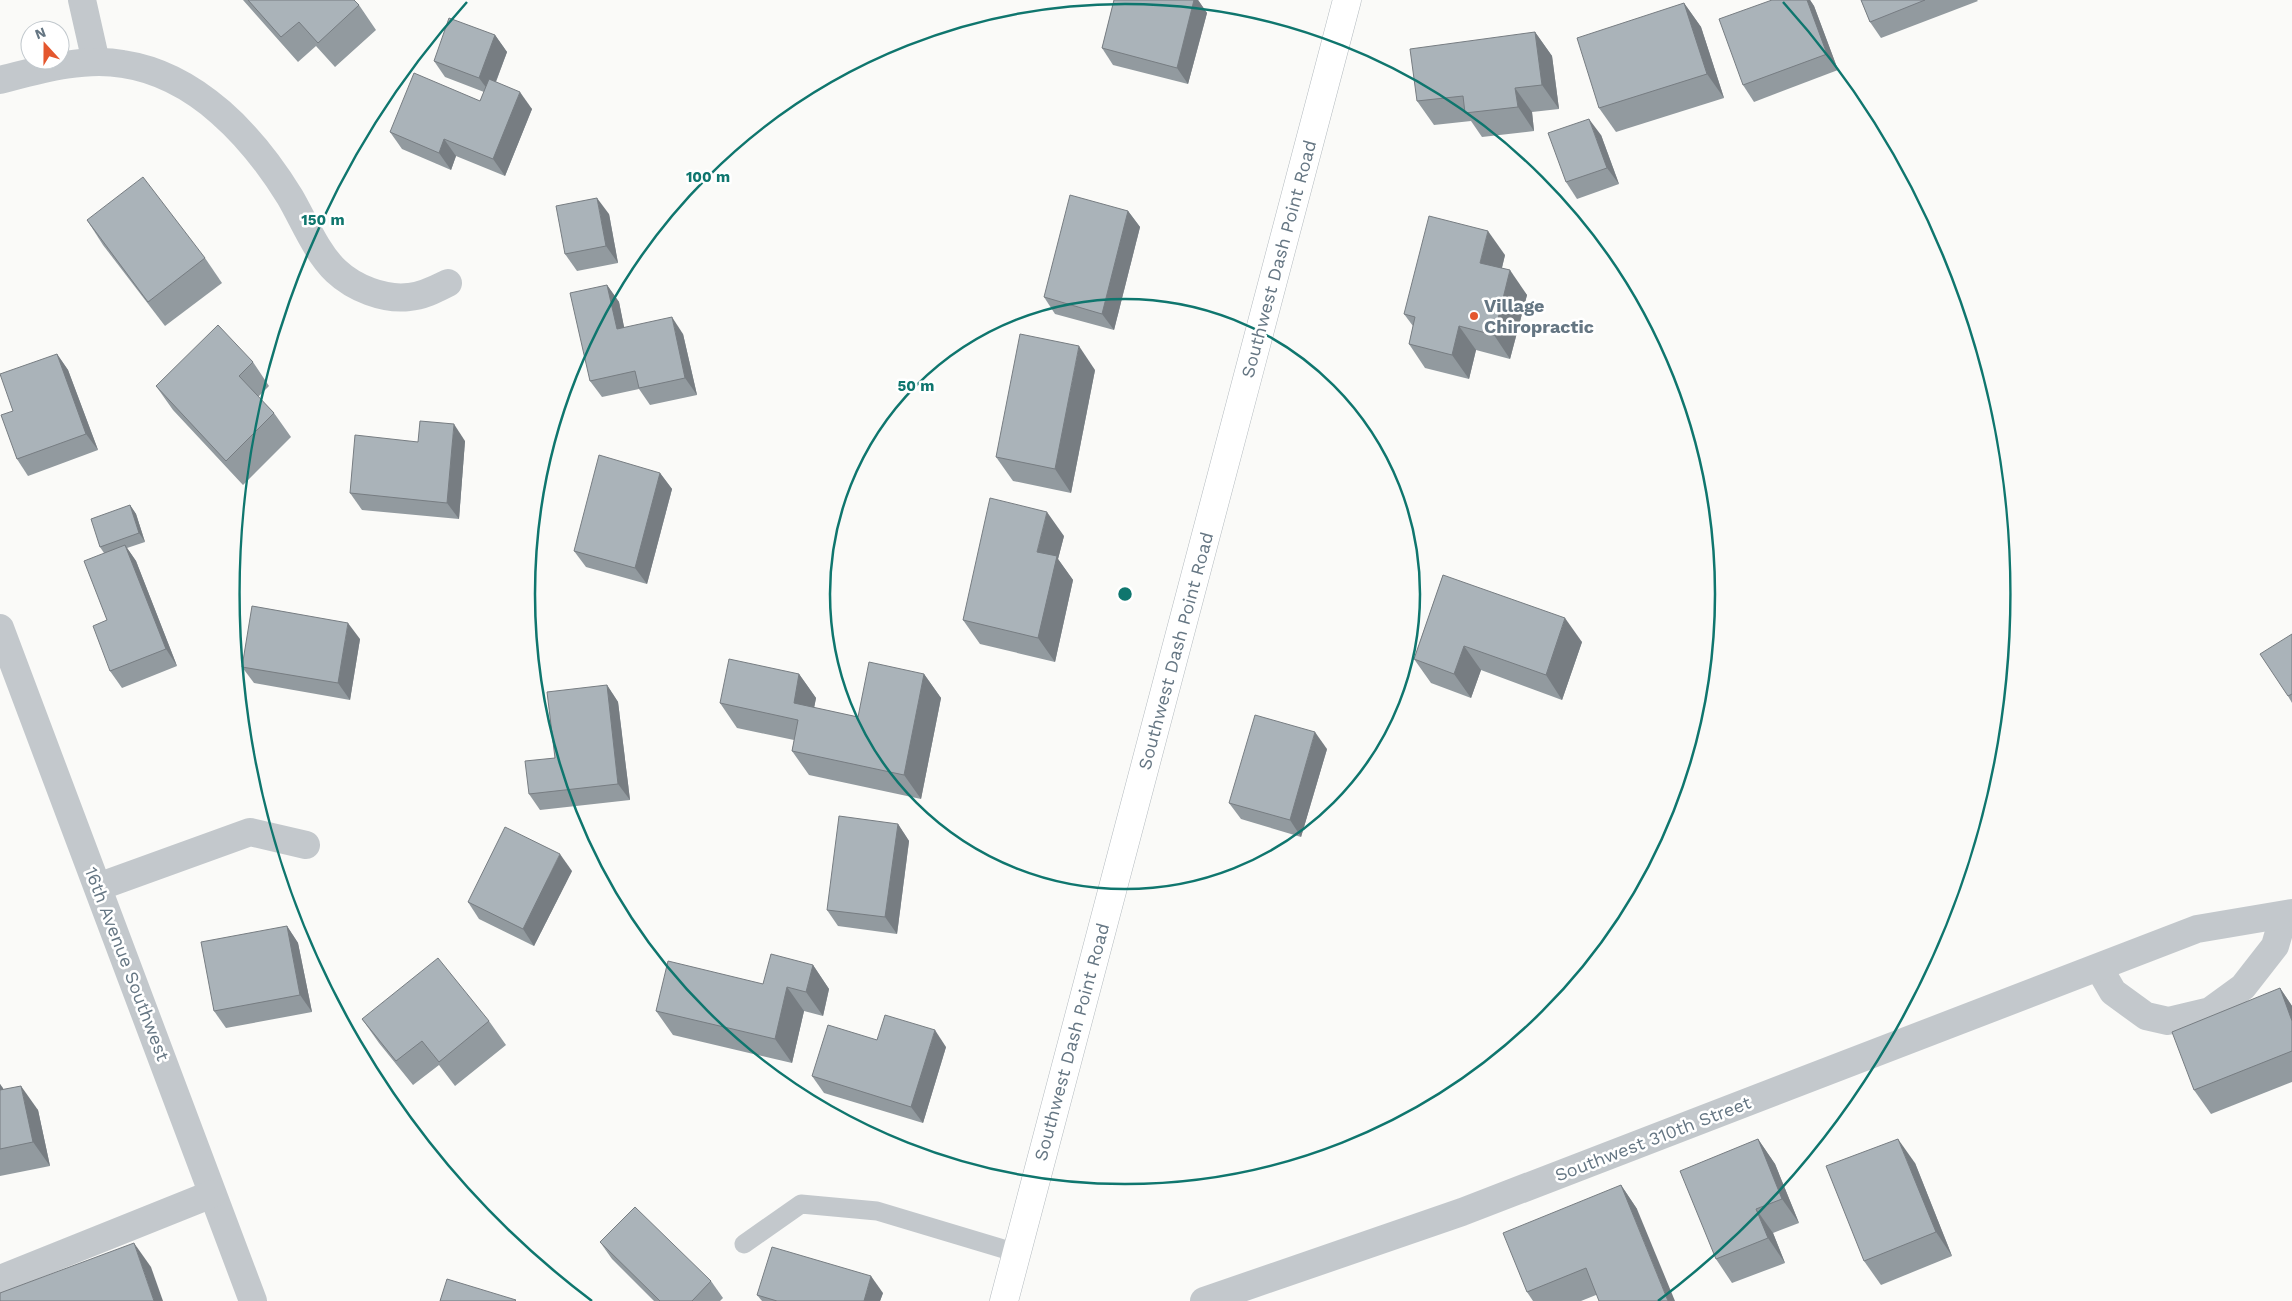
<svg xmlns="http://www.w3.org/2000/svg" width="2292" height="1301" viewBox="0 0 2292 1301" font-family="'Work Sans',sans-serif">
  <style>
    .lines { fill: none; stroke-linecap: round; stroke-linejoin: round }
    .secondary-casing { stroke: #b3babf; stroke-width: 29 }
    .lane { stroke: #c3c8cc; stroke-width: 19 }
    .street { stroke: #c3c8cc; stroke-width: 28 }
    .secondary { stroke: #fff; stroke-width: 28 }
    .wall { fill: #929a9f }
    .shaded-wall { fill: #777d82 }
    .building { fill: #aab3b9; stroke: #777d82 }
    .ring { fill: none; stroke: #0f766e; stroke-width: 2.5 }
    .poi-dot { fill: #e4572e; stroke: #fff; stroke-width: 2 }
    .labels { text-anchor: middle; stroke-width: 5; stroke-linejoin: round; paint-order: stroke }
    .street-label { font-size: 18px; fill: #657683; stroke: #fff }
    .poi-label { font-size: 18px; font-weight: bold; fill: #657683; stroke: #fff; text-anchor: start }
    .centre { fill: #0f766e; stroke: #fff; stroke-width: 2.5 }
    .ring-label { font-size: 15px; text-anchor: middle; font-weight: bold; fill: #0f766e; stroke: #fff; stroke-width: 5; stroke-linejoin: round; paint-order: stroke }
  </style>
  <rect width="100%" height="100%" fill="#fafaf8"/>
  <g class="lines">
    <g class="secondary-casing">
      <path id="secondary" d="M 1004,1301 L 1347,0"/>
    </g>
    <path class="lane" d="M 744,1244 L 801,1204 L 877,1211 L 1017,1253"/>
    <g class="street">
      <path d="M 82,0 L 96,62"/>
      <path d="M 0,80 C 39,70 83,57 123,64 C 197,75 253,137 290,197 C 304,221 316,252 336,271 C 354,288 384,300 409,297 C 423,296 436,289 448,283"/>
      <path d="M 0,628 L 253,1301"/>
      <path d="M 98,887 L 250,832 L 306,845"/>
      <path d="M 2099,968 L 2113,992 L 2146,1016 L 2168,1021 L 2210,1011 L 2243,987 L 2275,946 L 2284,915"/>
      <path d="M 0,1279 L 212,1194"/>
      <path d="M 1204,1301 L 1462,1212 L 2197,929 L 2292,913"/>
    </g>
    <use href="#secondary" class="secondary"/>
  </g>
  <g class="wall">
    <path d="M 243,0 L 354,0 L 359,5 L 376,30 L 335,67 L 316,46 L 298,62 Z"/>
    <path d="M 1114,0 L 1198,0 L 1207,13 L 1188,84 L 1113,65 L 1102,48 Z"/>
    <path d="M 1772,0 L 1810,0 L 1814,6 L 1838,70 L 1754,102 L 1743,85 Z"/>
    <path d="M 1861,0 L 1977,0 L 1978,1 L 1881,38 L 1870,22 Z"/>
    <path d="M 1684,3 L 1701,27 L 1724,98 L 1616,132 L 1599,108 Z"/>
    <path d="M 1535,32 L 1552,56 L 1559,109 L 1532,112 L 1534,131 L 1482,137 L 1471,121 L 1434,125 L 1417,101 Z"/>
    <path d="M 495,35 L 507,52 L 496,82 L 532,109 L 505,176 L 456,156 L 451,170 L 402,149 L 390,132 L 480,101 L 484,92 L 445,77 L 434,61 Z"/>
    <path d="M 1601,135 L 1619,184 L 1577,199 L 1566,182 Z"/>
    <path d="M 1128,211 L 1140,227 L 1114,330 L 1055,314 L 1044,297 Z"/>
    <path d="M 609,214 L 618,263 L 577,271 L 565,254 Z"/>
    <path d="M 87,220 L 205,258 L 222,283 L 165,326 L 103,245 Z"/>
    <path d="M 1505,255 L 1502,268 L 1527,295 L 1510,359 L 1476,350 L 1469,379 L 1425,368 L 1409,344 L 1413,326 L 1404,314 Z"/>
    <path d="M 607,285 L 619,302 L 624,328 L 683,334 L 697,395 L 650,405 L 639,389 L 602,397 L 590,381 Z"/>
    <path d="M 57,354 L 68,370 L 98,450 L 28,476 L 17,459 L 13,411 Z"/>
    <path d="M 253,362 L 269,386 L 258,397 L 274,413 L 291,437 L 243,485 L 173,410 L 156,386 Z"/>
    <path d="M 1095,370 L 1071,493 L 1013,481 L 996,457 Z"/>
    <path d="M 465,441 L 459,519 L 362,510 L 350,493 L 418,442 Z"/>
    <path d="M 660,473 L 672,489 L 647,584 L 586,567 L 574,551 Z"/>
    <path d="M 130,505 L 136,514 L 145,542 L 127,548 L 136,561 L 177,666 L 122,688 L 110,671 L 104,553 L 100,547 Z"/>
    <path d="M 1064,536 L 1058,559 L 1073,580 L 1055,662 L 980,644 L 963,620 Z"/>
    <path d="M 1443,575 L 1582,642 L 1562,700 L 1481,670 L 1471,698 L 1431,683 L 1414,659 Z"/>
    <path d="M 2292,634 L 2292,703 L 2288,696 Z"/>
    <path d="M 360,639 L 350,700 L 254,683 L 242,667 Z"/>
    <path d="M 799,674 L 816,698 L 814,708 L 858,717 L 924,674 L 941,698 L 921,799 L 809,775 L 792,751 L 794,740 L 737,728 L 720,703 Z"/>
    <path d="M 607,685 L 618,702 L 630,800 L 540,810 L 529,794 Z"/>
    <path d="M 1327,749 L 1301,837 L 1241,819 L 1229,803 Z"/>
    <path d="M 898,824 L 909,841 L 897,934 L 838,926 L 827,910 Z"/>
    <path d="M 572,871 L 534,946 L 479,919 L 468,902 Z"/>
    <path d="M 287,926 L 298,943 L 312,1012 L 226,1028 L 214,1011 Z"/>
    <path d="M 813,965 L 829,989 L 823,1016 L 804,1011 L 792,1063 L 673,1035 L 656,1011 L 763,984 Z"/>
    <path d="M 2280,988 L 2292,1006 L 2292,1082 L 2211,1114 L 2194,1090 Z"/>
    <path d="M 362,1019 L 489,1021 L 506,1045 L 455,1086 L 439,1065 L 413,1085 L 379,1043 Z"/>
    <path d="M 946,1047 L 923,1123 L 824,1093 L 812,1076 Z"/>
    <path d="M 0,1084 L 3,1090 L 38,1110 L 50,1166 L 0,1176 Z"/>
    <path d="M 1758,1139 L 1775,1164 L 1799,1223 L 1773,1233 L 1785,1263 L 1732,1283 L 1716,1259 Z"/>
    <path d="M 1915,1163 L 1952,1256 L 1881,1285 L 1864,1261 Z"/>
    <path d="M 1621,1185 L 1637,1209 L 1596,1295 L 1581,1301 L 1533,1301 L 1527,1292 Z"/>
    <path d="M 600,1242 L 711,1281 L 723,1298 L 720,1301 L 654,1301 L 612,1259 Z"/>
    <path d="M 883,1293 L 880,1301 L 762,1301 L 757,1295 Z"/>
  </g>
  <g class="shaded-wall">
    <path d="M 1194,0 L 1198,0 L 1207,13 L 1188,84 L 1177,68 Z"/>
    <path d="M 1807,0 L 1810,0 L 1814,6 L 1838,70 L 1827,54 Z"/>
    <path d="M 1684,3 L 1701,27 L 1724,98 L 1707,74 Z"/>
    <path d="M 1535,32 L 1552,56 L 1559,109 L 1542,85 Z"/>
    <path d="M 495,35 L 507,52 L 491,94 L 479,78 Z"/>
    <path d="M 1515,88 L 1532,112 L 1534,131 L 1518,107 Z"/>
    <path d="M 520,92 L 532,109 L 505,176 L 493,159 Z"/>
    <path d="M 1589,119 L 1601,135 L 1619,184 L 1607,168 Z"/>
    <path d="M 444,139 L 456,156 L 451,170 L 439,153 Z"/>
    <path d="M 597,198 L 609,214 L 618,263 L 606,246 Z"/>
    <path d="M 1128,211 L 1140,227 L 1114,330 L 1102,314 Z"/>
    <path d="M 1488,231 L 1505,255 L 1497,287 L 1480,263 Z"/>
    <path d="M 1510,270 L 1527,295 L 1510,359 L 1494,335 Z"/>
    <path d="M 607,285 L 619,302 L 628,346 L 617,329 Z"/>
    <path d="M 672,317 L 683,334 L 697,395 L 685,378 Z"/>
    <path d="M 1459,326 L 1476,350 L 1469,379 L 1452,355 Z"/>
    <path d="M 1079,346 L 1095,370 L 1071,493 L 1055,469 Z"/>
    <path d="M 57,354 L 68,370 L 98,450 L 86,434 Z"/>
    <path d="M 454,424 L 465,441 L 459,519 L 447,503 Z"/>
    <path d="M 660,473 L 672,489 L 647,584 L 635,568 Z"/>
    <path d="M 130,505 L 136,514 L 145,542 L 139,533 Z"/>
    <path d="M 1047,512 L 1064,536 L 1058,559 L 1073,580 L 1055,662 L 1038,638 L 1037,552 Z"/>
    <path d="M 125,545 L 136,561 L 177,666 L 166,649 Z"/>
    <path d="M 1565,618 L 1582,642 L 1562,700 L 1546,675 Z"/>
    <path d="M 348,623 L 360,639 L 350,700 L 338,683 Z"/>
    <path d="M 1464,646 L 1481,670 L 1471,698 L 1454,674 Z"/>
    <path d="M 799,674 L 816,698 L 810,728 L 794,703 Z"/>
    <path d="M 924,674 L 941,698 L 921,799 L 904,775 Z"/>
    <path d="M 607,685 L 618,702 L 630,800 L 618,784 Z"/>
    <path d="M 1315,732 L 1327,749 L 1301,837 L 1290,820 Z"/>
    <path d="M 898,824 L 909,841 L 897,934 L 885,917 Z"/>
    <path d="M 560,854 L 572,871 L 534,946 L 523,929 Z"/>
    <path d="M 287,926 L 298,943 L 312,1012 L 300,995 Z"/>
    <path d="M 813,965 L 829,989 L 823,1016 L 806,992 Z"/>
    <path d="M 787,987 L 804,1011 L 792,1063 L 775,1039 Z"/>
    <path d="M 2280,988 L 2292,1006 L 2292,1021 Z"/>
    <path d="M 935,1030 L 946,1047 L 923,1123 L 911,1107 Z"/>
    <path d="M 0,1084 L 3,1088 L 9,1116 L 0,1104 Z"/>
    <path d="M 21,1086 L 38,1110 L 50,1166 L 33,1142 Z"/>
    <path d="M 1758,1139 L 1775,1164 L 1799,1223 L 1782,1199 Z"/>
    <path d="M 1898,1139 L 1915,1163 L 1952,1256 L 1936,1232 Z"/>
    <path d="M 1621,1185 L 1637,1209 L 1675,1301 L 1668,1301 Z"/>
    <path d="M 1756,1209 L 1773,1233 L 1785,1263 L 1768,1238 Z"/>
    <path d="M 134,1243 L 151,1267 L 163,1301 L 154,1301 Z"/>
    <path d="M 871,1276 L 883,1293 L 880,1301 L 864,1301 Z"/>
  </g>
  <g class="building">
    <path d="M 248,0 L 354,0 L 359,5 L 318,43 L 299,22 L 281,37 Z"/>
    <path d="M 1114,0 L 1194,0 L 1177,68 L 1102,48 Z"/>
    <path d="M 1772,0 L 1807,0 L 1827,54 L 1743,85 L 1719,19 Z"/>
    <path d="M 1861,0 L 1925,0 L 1870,22 Z"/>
    <path d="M 1684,3 L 1707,74 L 1599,108 L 1577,38 Z"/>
    <path d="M 449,18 L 495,35 L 479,78 L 434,61 Z"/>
    <path d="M 1535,32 L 1542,85 L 1515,88 L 1518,107 L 1465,113 L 1463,96 L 1417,101 L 1410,49 Z"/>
    <path d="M 414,73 L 480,101 L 489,79 L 520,92 L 493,159 L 444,139 L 439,153 L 390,132 Z"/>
    <path d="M 1589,119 L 1607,168 L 1566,182 L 1548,133 Z"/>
    <path d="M 143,177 L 205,258 L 148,302 L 87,220 Z"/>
    <path d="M 1070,195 L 1128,211 L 1102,314 L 1044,297 Z"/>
    <path d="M 597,198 L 606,246 L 565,254 L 556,206 Z"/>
    <path d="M 1429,216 L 1488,231 L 1480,263 L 1510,270 L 1494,335 L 1459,326 L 1452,355 L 1409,344 L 1415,317 L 1404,314 Z"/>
    <path d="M 607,285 L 617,329 L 672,317 L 685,378 L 639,388 L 635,371 L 590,381 L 570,293 Z"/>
    <path d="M 218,325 L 253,362 L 239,376 L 274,413 L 226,461 L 156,386 Z"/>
    <path d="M 1020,334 L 1079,346 L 1055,469 L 996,457 Z"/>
    <path d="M 57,354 L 86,434 L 17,459 L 1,415 L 13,411 L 0,374 Z"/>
    <path d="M 420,421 L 454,424 L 447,503 L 350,493 L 355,435 L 418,442 Z"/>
    <path d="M 599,455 L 660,473 L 635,568 L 574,551 Z"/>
    <path d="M 990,498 L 1047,512 L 1037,552 L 1057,556 L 1038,638 L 963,620 Z"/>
    <path d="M 130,505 L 139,533 L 100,547 L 91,519 Z"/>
    <path d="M 125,545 L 166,649 L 110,671 L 93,626 L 107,620 L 84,561 Z"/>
    <path d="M 1443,575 L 1565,618 L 1546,675 L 1464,646 L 1454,674 L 1414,659 Z"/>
    <path d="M 252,606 L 348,623 L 338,683 L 242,667 Z"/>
    <path d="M 2292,634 L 2292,694 L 2288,696 L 2260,654 Z"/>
    <path d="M 729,659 L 799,674 L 794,703 L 858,717 L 869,662 L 924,674 L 904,775 L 792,751 L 798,720 L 720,703 Z"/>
    <path d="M 607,685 L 618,784 L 529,794 L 525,761 L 555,758 L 547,692 Z"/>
    <path d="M 1255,715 L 1315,732 L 1290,820 L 1229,803 Z"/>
    <path d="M 839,816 L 898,824 L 885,917 L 827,910 Z"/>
    <path d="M 505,827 L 560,854 L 523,929 L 468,902 Z"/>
    <path d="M 287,926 L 300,995 L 214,1011 L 201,942 Z"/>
    <path d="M 771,954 L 813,965 L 806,992 L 787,987 L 775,1039 L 656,1011 L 668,961 L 763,984 Z"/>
    <path d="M 438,958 L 489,1021 L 439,1062 L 422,1041 L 396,1061 L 362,1019 Z"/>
    <path d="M 2280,988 L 2292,1021 L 2292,1051 L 2194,1090 L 2172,1032 Z"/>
    <path d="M 885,1015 L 935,1030 L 911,1107 L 812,1076 L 828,1025 L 877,1040 Z"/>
    <path d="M 21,1086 L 33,1142 L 0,1149 L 0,1090 Z"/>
    <path d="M 1758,1139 L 1782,1199 L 1756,1209 L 1768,1238 L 1716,1259 L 1680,1171 Z"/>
    <path d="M 1898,1139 L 1936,1232 L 1864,1261 L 1826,1166 Z"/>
    <path d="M 1621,1185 L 1668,1301 L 1599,1301 L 1586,1268 L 1527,1292 L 1503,1233 Z"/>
    <path d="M 635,1207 L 711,1281 L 692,1301 L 660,1301 L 600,1242 Z"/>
    <path d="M 134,1243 L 154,1301 L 0,1301 L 0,1293 Z"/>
    <path d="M 772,1247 L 871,1276 L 864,1301 L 777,1301 L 757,1295 Z"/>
    <path d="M 447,1279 L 516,1300 L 515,1301 L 440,1301 Z"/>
  </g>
  <g class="ring">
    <circle cx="1125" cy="594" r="295"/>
    <circle cx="1125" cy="594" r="590"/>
    <path d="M592 1301A885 885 0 0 1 467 2M1783 2A885 885 0 0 1 1658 1301"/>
  </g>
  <circle class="poi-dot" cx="1474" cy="316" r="5"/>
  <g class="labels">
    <g class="street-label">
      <text transform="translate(1279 259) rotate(-75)" y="6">Southwest Dash Point Road</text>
      <text transform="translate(1176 651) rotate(-75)" y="6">Southwest Dash Point Road</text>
      <text transform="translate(127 964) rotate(69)" y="6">16th Avenue Southwest</text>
      <text transform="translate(1072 1042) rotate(-75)" y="6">Southwest Dash Point Road</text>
      <text transform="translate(1653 1139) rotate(-21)" y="6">Southwest 310th Street</text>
    </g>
    <g class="poi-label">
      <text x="1484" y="312">Village<tspan x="1484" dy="21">Chiropractic</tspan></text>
    </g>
  </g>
  <circle cx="1125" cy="594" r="8" class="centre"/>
  <g class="ring-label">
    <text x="708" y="182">100 m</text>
    <text x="323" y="225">150 m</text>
    <text x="916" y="391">50 m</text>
  </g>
  <g transform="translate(45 45) rotate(339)"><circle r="24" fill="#ffffff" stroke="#c1c8cd"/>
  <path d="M0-4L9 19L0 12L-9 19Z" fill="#e4572e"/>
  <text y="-8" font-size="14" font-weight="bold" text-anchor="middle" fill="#657683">N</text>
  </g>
</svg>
